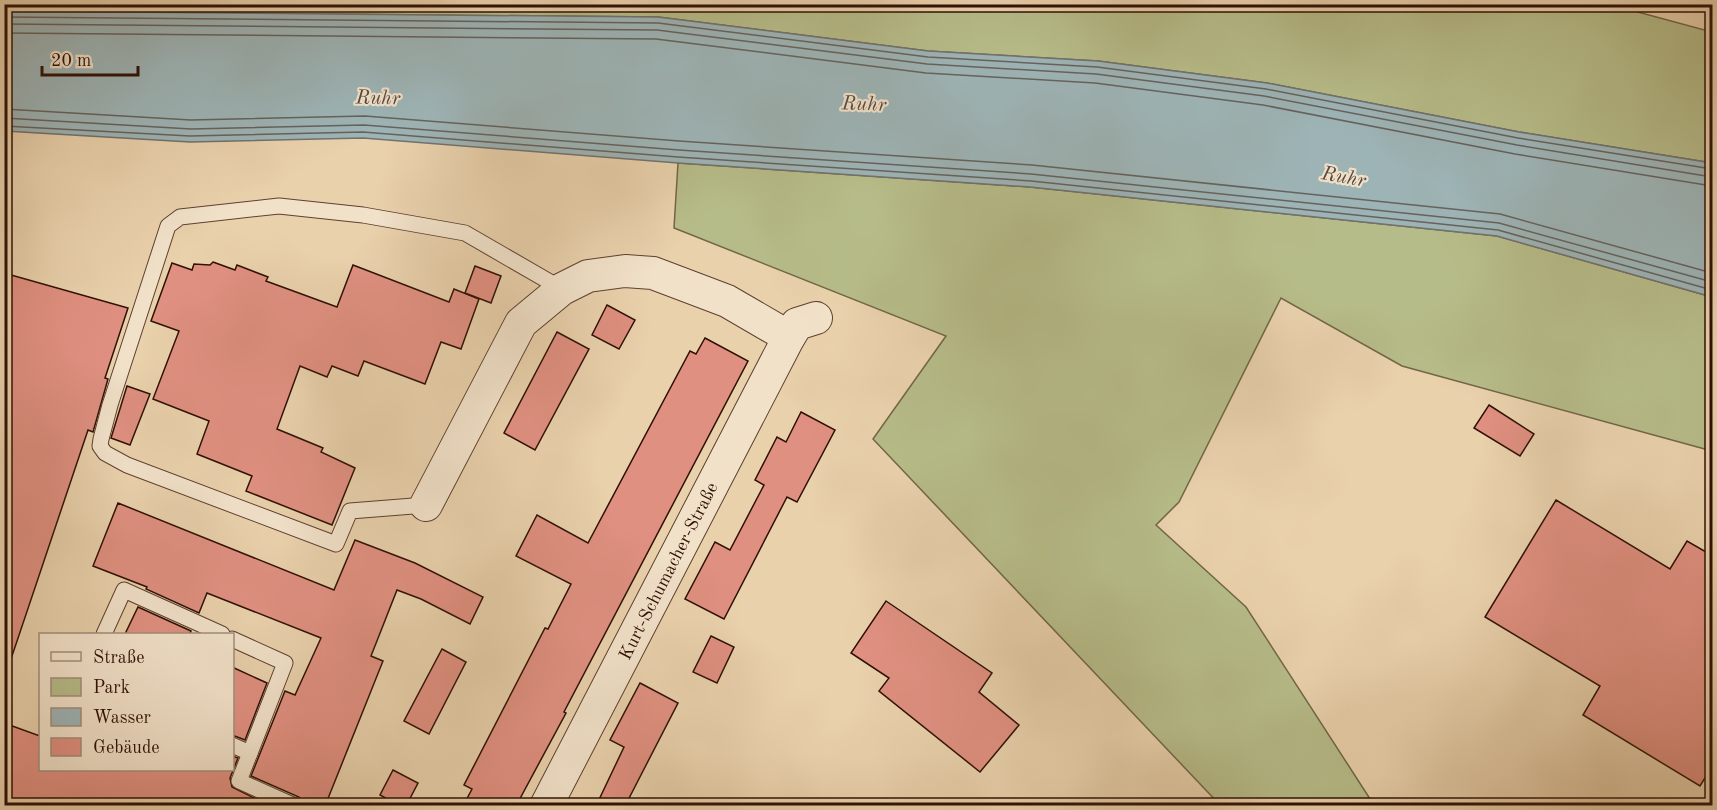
<svg xmlns="http://www.w3.org/2000/svg" width="1717" height="810" viewBox="0 0 1717 810" font-family="'Old Standard TT',serif">
  <style>
    .green { fill: #b6bc89; stroke: #726647; stroke-width: 1.5 }
    .water { fill: #9db4b6; stroke: #71726f; stroke-width: 1.5 }
    .lines { fill: none; stroke-linecap: round; stroke-linejoin: round }
    .shore { stroke: #66625e; stroke-width: 1.5 }
    .building { fill: #e09081; stroke: #2f1005; stroke-width: 1.5 }
    .service-casing { stroke: #5e402f; stroke-width: 17 }
    .minor-casing { stroke: #5e402f; stroke-width: 34 }
    .service { stroke: #f1e1c9; stroke-width: 15 }
    .minor { stroke: #f1e1c9; stroke-width: 32 }
    .labels { text-anchor: middle; stroke-width: 4.5; stroke-linejoin: round; paint-order: stroke }
    .street-label { font-size: 18px; fill: #2f1005; stroke: #f1e1c9 }
    .water-label { font-size: 20px; font-style: italic; fill: #564943; stroke: #f1e1c9 }
  </style>
  <rect width="100%" height="100%" fill="#e9d1ac"/>
  <filter id="stains"><feTurbulence type="fractalNoise" baseFrequency=".00333" numOctaves="4"/><feColorMatrix values="0 0 0 0 .2 0 0 0 0 .09 0 0 0 0 .02 0 0 0 .5 -.17"/></filter>
  <radialGradient id="worn" r=".72"><stop offset=".6" stop-color="#630" stop-opacity="0"/><stop offset="1" stop-color="#630" stop-opacity=".3"/></radialGradient>
  <g class="green">
    <path d="M 4,5 L 1612,5 L 1712,32 L 1712,163 L 1519,132 L 1267,83 L 1098,61 L 928,51 L 658,17 L 5,11 Z"/>
    <path d="M 678,163 L 1030,187 L 1497,236 L 1712,297 L 1712,451 L 1402,366 L 1281,298 L 1179,502 L 1156,525 L 1246,607 L 1374,805 L 1220,805 L 873,439 L 946,336 L 674,228 Z"/>
  </g>
  <path class="water" d="M 4,11 L 658,17 L 928,51 L 1098,61 L 1267,83 L 1519,132 L 1712,163 L 1712,297 L 1497,236 L 1030,187 L 678,163 L 363,138 L 190,142 L 5,131 Z"/>
  <g class="lines">
    <g class="shore">
      <path d="M 4,17 L 658,23 L 928,57 L 1097,67 L 1266,89 L 1518,138 L 1712,169"/>
      <path d="M 4,24 L 657,30 L 927,64 L 1096,74 L 1264,96 L 1517,145 L 1712,177"/>
      <path d="M 4,33 L 656,39 L 926,73 L 1095,83 L 1263,105 L 1515,154 L 1712,186"/>
      <path d="M 4,109 L 191,120 L 365,116 L 679,141 L 1032,165 L 1500,214 L 1712,273"/>
      <path d="M 4,118 L 191,129 L 364,125 L 679,150 L 1031,174 L 1499,223 L 1712,282"/>
      <path d="M 4,126 L 190,136 L 363,132 L 678,157 L 1031,181 L 1498,230 L 1712,290"/>
    </g>
  </g>
  <g class="building">
    <path d="M 213,262 L 235,270 L 237,265 L 268,277 L 266,281 L 337,307 L 353,265 L 449,302 L 454,289 L 479,299 L 461,349 L 441,342 L 425,384 L 364,361 L 358,376 L 332,366 L 327,377 L 300,366 L 277,429 L 323,448 L 321,452 L 355,468 L 332,525 L 246,491 L 252,476 L 197,454 L 209,421 L 153,399 L 179,331 L 151,321 L 172,263 L 192,270 L 194,264 L 210,265 Z"/>
    <path d="M 475,266 L 501,276 L 491,303 L 465,293 Z"/>
    <path d="M 4,273 L 128,308 L 105,378 L 108,379 L 93,432 L 88,430 L 9,665 L 4,664 Z"/>
    <path d="M 607,305 L 635,320 L 619,349 L 592,335 Z"/>
    <path d="M 557,332 L 589,349 L 535,450 L 504,433 Z"/>
    <path d="M 705,338 L 748,361 L 564,712 L 566,713 L 516,806 L 463,806 L 472,789 L 464,785 L 545,628 L 548,629 L 571,584 L 516,556 L 537,515 L 588,543 L 690,351 L 696,354 Z"/>
    <path d="M 127,386 L 150,394 L 130,445 L 111,438 Z"/>
    <path d="M 1489,405 L 1534,434 L 1520,456 L 1474,428 Z"/>
    <path d="M 801,412 L 835,430 L 797,502 L 787,497 L 724,619 L 685,599 L 715,542 L 730,550 L 764,485 L 755,480 L 777,437 L 786,442 Z"/>
    <path d="M 1556,500 L 1670,569 L 1687,541 L 1713,556 L 1713,765 L 1700,786 L 1583,715 L 1600,686 L 1485,617 Z"/>
    <path d="M 118,503 L 334,590 L 355,540 L 415,563 L 483,597 L 470,624 L 421,599 L 397,590 L 371,656 L 383,661 L 325,806 L 305,806 L 299,797 L 251,776 L 285,691 L 295,695 L 321,638 L 207,593 L 199,613 L 146,589 L 147,587 L 93,566 Z"/>
    <path d="M 886,601 L 992,673 L 979,692 L 1019,725 L 980,772 L 879,691 L 889,678 L 851,653 Z"/>
    <path d="M 138,607 L 191,631 L 190,634 L 125,634 Z"/>
    <path d="M 711,636 L 734,647 L 717,683 L 693,672 Z"/>
    <path d="M 442,649 L 466,662 L 429,734 L 404,721 Z"/>
    <path d="M 232,667 L 267,683 L 245,740 L 232,735 Z"/>
    <path d="M 640,683 L 678,703 L 625,806 L 596,806 L 624,747 L 610,740 Z"/>
    <path d="M 4,723 L 40,736 L 40,770 L 232,770 L 232,756 L 238,758 L 230,778 L 232,787 L 270,806 L 4,806 Z"/>
    <path d="M 393,770 L 418,783 L 406,806 L 400,806 L 380,795 Z"/>
  </g>
  <g class="lines">
    <g class="service-casing">
      <g id="service">
        <path d="M 426,505 L 350,511 L 336,544 L 127,465 L 105,453 L 100,446 L 101,439 L 110,405 L 168,226 L 180,217 L 279,206 L 363,215 L 465,233 L 562,289"/>
        <path d="M 104,634 L 124,590 L 222,634"/>
        <path d="M 232,639 L 285,663 L 250,753"/>
        <path d="M 232,745 L 250,753 L 239,781 L 295,806"/>
      </g>
    </g>
    <g class="minor-casing">
      <g id="minor">
        <path d="M 426,505 L 521,323 L 562,289 L 588,276 L 625,271 L 653,273 L 727,301 L 789,337"/>
        <path d="M 546,806 L 789,337 L 797,324 L 816,318"/>
      </g>
    </g>
    <use href="#service" class="service"/>
    <use href="#minor" class="minor"/>
  </g>
  <g class="labels">
    <g class="street-label">
      <text transform="translate(668 571) rotate(-63)" y="6">Kurt-Schumacher-Straße</text>
    </g>
    <g class="water-label">
      <text transform="translate(378 97) rotate(1)" y="7">Ruhr</text>
      <text transform="translate(864 103) rotate(2)" y="7">Ruhr</text>
      <text transform="translate(1344 176) rotate(10)" y="7">Ruhr</text>
    </g>
  </g>
  <rect width="1717" height="810" fill="none" stroke="#e9d1ac" stroke-width="24"/>
  <rect x="6" y="6" width="1705" height="798" fill="none" stroke="#2f1005" stroke-width="3"/>
  <rect x="12" y="12" width="1693" height="786" fill="none" stroke="#2f1005" stroke-width="1.5"/>
  <rect x="39" y="633" width="195" height="138" fill="#f1e1c9" stroke="#a38d7b" stroke-width="1.5"/>
  <rect x="51" y="652" width="30" height="9" fill="#f1e1c9" stroke="#a38d7b" stroke-width="1.5"/>
  <text x="93" y="663" font-size="18" fill="#2f1005">Straße</text>
  <rect x="51" y="678" width="30" height="18" fill="#b6bc89" stroke="#a38d7b" stroke-width="1.5"/>
  <text x="93" y="693" font-size="18" fill="#2f1005">Park</text>
  <rect x="51" y="708" width="30" height="18" fill="#9db4b6" stroke="#a38d7b" stroke-width="1.5"/>
  <text x="93" y="723" font-size="18" fill="#2f1005">Wasser</text>
  <rect x="51" y="738" width="30" height="18" fill="#e09081" stroke="#a38d7b" stroke-width="1.5"/>
  <text x="93" y="753" font-size="18" fill="#2f1005">Gebäude</text>
  <path d="M42 66v9h96v-9" fill="none" stroke="#2f1005" stroke-width="3"/>
  <text x="51" y="66" font-size="18" fill="#2f1005" stroke="#f1e1c9" stroke-width="4.5" paint-order="stroke">20 m</text>
  <rect width="100%" height="100%" filter="url(#stains)"/>
  <rect width="100%" height="100%" fill="url(#worn)"/>
</svg>
